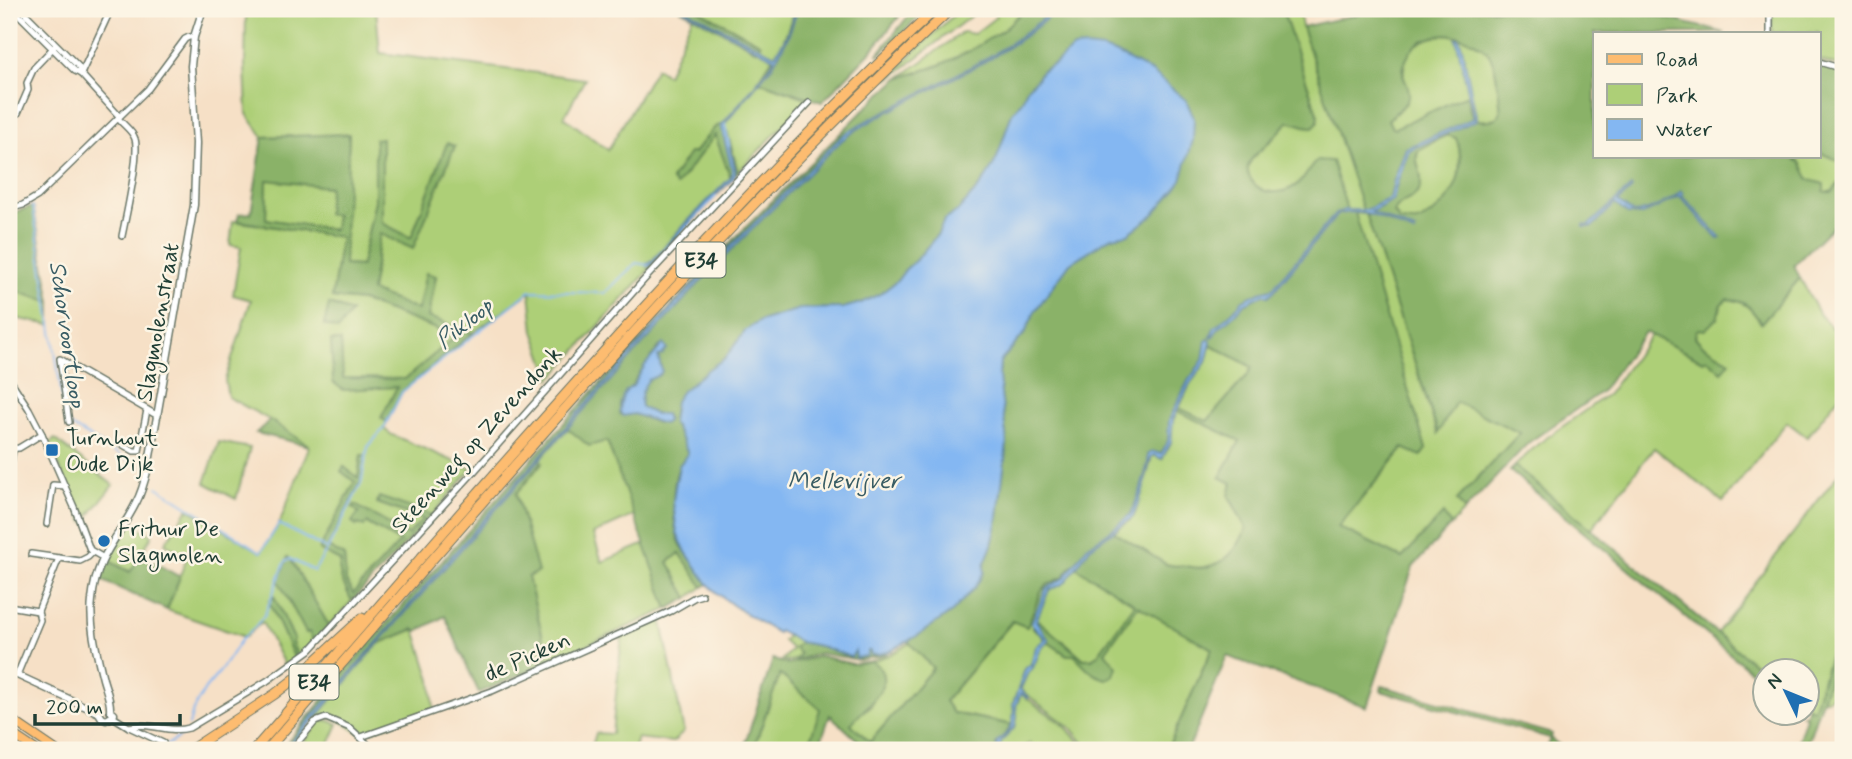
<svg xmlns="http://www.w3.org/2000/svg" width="1852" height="759" viewBox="0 0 1852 759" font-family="Mynerve,sans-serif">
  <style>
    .green { fill: #adcf77; stroke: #668656; stroke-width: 2; fill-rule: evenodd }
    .forest { fill: #8ab268; stroke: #54784e; stroke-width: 2; fill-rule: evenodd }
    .water { fill: #84b7f2; stroke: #527a93; stroke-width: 2 }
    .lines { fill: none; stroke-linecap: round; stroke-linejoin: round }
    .stream { stroke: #84b7f2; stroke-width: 2 }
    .minor-casing { stroke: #6a7667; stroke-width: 8 }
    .tertiary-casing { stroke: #6a7667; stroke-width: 9 }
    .primary-casing { stroke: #6a7667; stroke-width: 10 }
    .motorway-casing { stroke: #6a7667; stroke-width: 11 }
    .minor { stroke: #fff; stroke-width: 5 }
    .tertiary { stroke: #fff; stroke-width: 6 }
    .primary { stroke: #fdbc70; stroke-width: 8 }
    .motorway { stroke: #fdbc70; stroke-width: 9 }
    .poi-dot { fill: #1f6fb2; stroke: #fcf5e5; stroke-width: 2.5 }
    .labels { text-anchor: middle; stroke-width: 5; stroke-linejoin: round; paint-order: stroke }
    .shield { fill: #fcf5e5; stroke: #617469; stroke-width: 2 }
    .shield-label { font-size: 21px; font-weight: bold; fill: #1f3d34 }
    .street-label { font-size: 23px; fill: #1f3d34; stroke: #fcf5e5 }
    .poi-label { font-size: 23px; fill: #1f3d34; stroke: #fcf5e5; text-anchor: start }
    .water-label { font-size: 24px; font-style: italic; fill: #385c64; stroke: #fcf5e5 }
  </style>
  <rect width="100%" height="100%" fill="#fcf5e5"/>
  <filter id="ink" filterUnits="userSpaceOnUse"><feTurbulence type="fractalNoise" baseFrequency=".0143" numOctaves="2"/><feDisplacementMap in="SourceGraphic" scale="14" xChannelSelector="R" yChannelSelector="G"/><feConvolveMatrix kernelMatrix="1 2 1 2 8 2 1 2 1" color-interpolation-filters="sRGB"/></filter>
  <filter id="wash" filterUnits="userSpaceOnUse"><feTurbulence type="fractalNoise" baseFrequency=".00686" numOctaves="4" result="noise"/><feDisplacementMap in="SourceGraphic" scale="28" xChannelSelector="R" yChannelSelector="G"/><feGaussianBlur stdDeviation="1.57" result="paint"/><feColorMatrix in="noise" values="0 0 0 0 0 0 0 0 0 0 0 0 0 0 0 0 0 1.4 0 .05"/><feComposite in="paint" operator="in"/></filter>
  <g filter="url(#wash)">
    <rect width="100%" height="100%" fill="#f6e0c6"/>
    <g class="green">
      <path d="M 259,9 L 376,9 L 380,53 L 585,79 L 564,117 L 608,150 L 656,68 L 667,75 L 693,15 L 756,50 L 760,43 L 697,9 L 797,9 L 784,44 L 758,81 L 809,99 L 738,172 L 724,124 L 715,127 L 694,153 L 689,154 L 671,180 L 677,185 L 715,135 L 731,179 L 551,379 L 534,331 L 530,292 L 473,333 L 428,317 L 436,277 L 426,274 L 418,311 L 371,291 L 380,233 L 413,248 L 447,144 L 411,238 L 382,223 L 382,139 L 375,139 L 375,201 L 361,266 L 343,265 L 349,134 L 263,137 L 247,114 L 245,66 L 246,13 Z"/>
      <path d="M 941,9 L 945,9 L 868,83 L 610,354 L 609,351 C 717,234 826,119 941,9 Z"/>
      <path d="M 960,9 L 980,9 L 888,80 L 907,59 Z"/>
      <path d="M 993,9 L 1025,9 C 1018,15 1012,22 1005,28 C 975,54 936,67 899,78 L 963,32 L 974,34 L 996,17 Z"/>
      <path d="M 1282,9 L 1299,9 L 1302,27 L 1364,210 L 1347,210 L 1303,179 L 1293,188 L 1278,193 L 1265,191 L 1255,185 L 1250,178 L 1247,170 L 1249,164 L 1255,154 L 1269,143 L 1288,122 L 1318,116 Z"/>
      <path d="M 1772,9 L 1843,9 L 1843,50 L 1838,63 L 1841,64 L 1843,58 L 1843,68 L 1819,60 L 1819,33 L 1772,33 Z"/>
      <path d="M 1447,34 C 1500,43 1494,65 1501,110 L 1500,115 C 1492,121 1477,125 1471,114 C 1469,109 1468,101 1466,96 L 1395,128 L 1392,128 L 1388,120 L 1406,103 C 1401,61 1400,43 1447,34 Z"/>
      <path d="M 1444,136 C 1448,136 1452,134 1455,137 C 1462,143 1460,177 1456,186 C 1452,198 1430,220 1417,222 C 1412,223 1405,221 1400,221 L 1394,212 C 1399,200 1414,201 1419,190 C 1426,176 1412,163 1419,150 Z"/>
      <path d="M 1819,152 L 1843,163 C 1843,177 1841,188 1828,193 L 1824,191 L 1821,183 L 1813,182 L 1809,180 L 1804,173 L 1803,167 L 1794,160 L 1796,156 L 1819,156 Z"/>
      <path d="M 267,179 L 330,187 L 327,214 L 336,214 L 334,230 L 266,219 Z"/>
      <path d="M 1354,213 L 1366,213 L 1437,432 L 1455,401 L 1520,433 L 1457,500 L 1465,510 L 1451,525 L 1443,515 L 1402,558 L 1338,527 L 1404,448 L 1426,449 Z"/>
      <path d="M 233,221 L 342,237 L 332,298 L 362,301 L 457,337 L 405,379 L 342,378 L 341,341 L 333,382 L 398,387 L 382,418 L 387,422 L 384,429 L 392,435 L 472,469 L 432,515 L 377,503 L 423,519 L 409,535 L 355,505 L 359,512 L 358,524 L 366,523 L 400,542 L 353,594 L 346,581 L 344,556 L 328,547 L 361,482 L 361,455 L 358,479 L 344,467 L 342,472 L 355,482 L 319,550 L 340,561 L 342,581 L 352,601 L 329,626 L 291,560 L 288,558 L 306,633 L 309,632 L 314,642 L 298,657 L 292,643 L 294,639 L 273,597 L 269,602 L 295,659 L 285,666 L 262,622 L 245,637 L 167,610 L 187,557 L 165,543 L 188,509 L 261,552 L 279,524 L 309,447 L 270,420 L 228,397 L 225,380 L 251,300 L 233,295 L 241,247 L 230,245 ZM 330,304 L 350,312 L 324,325 Z"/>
      <path d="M 1800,278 L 1820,315 L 1843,340 L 1843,391 L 1807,437 L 1787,422 L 1723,502 L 1654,448 L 1591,529 L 1515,466 L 1538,444 L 1608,394 L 1651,335 L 1703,361 L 1706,358 L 1722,371 L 1730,361 L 1702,345 L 1695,337 L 1696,331 L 1720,311 L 1721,304 L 1727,299 C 1745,301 1751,308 1761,323 Z"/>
      <path d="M 15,291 L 51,302 L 51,325 L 9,317 L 9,293 Z"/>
      <path d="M 1210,344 L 1252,367 L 1248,375 L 1234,390 L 1206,424 L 1240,441 L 1229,496 L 1246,528 C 1234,566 1202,574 1166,564 L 1113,531 L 1130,520 L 1135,513 L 1152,456 L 1155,455 L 1162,459 L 1171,442 L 1172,422 L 1190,384 L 1206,362 Z"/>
      <path d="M 568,428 L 607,441 L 635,515 L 593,534 L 602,562 L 645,544 L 668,609 L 549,662 L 527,577 L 537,572 L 516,494 L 542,463 L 540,459 Z"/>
      <path d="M 55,439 L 113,485 L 84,522 L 49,444 Z"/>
      <path d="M 219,442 L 250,448 L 236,499 L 205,483 Z"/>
      <path d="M 512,459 L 514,461 L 263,750 L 259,750 Z"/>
      <path d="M 1843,468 L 1843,613 L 1813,711 L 1807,706 L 1806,672 L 1764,672 L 1716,634 Z"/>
      <path d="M 130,522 L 152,535 L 131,572 L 107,560 Z"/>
      <path d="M 680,553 L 703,587 L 688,598 L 668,562 Z"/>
      <path d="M 1072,565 L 1135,604 L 1095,658 L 1084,659 L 1063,640 L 1032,626 L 1045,639 L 1036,650 L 1031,664 L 1025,669 L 1013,704 L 1014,713 L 1013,725 L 953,713 L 945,701 L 1013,621 L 1027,627 L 1041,591 L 1047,585 L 1063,577 Z"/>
      <path d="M 1138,606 L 1212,649 L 1167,750 L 1089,750 L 1071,728 L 1026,694 L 1021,690 L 1021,688 L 1028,672 L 1032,669 L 1041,648 L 1048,642 L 1067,655 L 1074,655 L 1083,662 L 1114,675 L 1116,667 L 1105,652 Z"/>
      <path d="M 661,618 L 684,732 L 673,742 L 637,738 L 633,750 L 591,750 L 596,733 L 612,734 L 622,636 Z"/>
      <path d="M 415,629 L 431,680 L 434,710 L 362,734 C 347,726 333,711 315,719 L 378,644 Z"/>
      <path d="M 788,635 L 800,642 L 795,648 L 801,654 C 795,661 791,662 782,660 L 792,649 L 783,641 Z"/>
      <path d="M 1843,638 L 1843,678 L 1830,698 L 1822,700 Z"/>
      <path d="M 910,643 L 933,668 L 870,742 L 850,724 L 859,714 L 871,706 L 882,673 L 872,661 L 891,654 Z"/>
      <path d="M 780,674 L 821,709 L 807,750 L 753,750 Z"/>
      <path d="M 1021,694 L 1065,726 L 1086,750 L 1036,750 L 1030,743 L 1022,748 L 1023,750 L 1000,750 L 1001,742 L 1015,727 L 1017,717 L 1016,706 Z"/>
      <path d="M 327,720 L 338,724 L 326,750 L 297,750 L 319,722 Z"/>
    </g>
    <g class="forest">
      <path d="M 680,9 L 697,9 L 761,44 L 757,50 Z"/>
      <path d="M 795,9 L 889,9 L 899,17 L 872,50 L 822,102 L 758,81 L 783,42 Z"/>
      <path d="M 914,9 L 927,9 L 879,55 L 878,54 Z"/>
      <path d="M 1025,9 L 1101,9 L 1107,16 L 1112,9 L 1282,9 L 1318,116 L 1318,122 L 1313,127 C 1301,128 1297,121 1288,122 C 1282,129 1276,136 1269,142 C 1260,152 1241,162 1250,178 C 1261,198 1288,195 1302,180 C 1307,175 1310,166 1316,162 C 1320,159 1327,161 1332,161 L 1347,210 L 1363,210 L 1302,27 L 1381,9 L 1630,9 L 1725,33 L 1595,33 L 1595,156 L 1796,156 L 1795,160 L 1800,162 L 1809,180 L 1824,184 L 1824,191 L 1826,192 L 1832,192 L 1843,178 L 1843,216 L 1794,265 L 1800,278 L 1761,323 C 1750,307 1747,301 1727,299 L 1721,304 L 1717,318 L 1705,330 L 1699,329 L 1696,331 L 1695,337 L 1702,345 L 1730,361 L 1722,372 L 1707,359 L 1703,361 L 1645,332 L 1601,392 L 1528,443 L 1465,510 L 1457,500 L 1520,433 L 1456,402 L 1438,433 L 1366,214 L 1355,213 L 1426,449 L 1421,456 L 1403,448 L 1338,527 L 1402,558 L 1443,514 L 1451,525 L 1413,567 L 1367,707 L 1227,656 L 1188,750 L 1167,750 L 1212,649 L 1138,606 L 1105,652 L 1117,667 L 1114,675 L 1107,679 C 1091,676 1085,665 1074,655 L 1067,655 L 1045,640 L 1044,637 L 1032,627 L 1033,624 L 1039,621 L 1083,659 L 1092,659 L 1098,654 L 1135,604 L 1072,565 L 1063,577 L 1047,585 L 1041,591 L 1027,627 L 1012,621 L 945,701 L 953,713 L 1013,725 L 996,744 L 997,750 L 868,750 L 830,715 L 818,750 L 807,750 L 820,709 L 780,674 L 753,750 L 743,750 L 773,659 L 777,661 L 788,664 L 820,656 L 853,664 L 872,661 C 875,664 879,666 881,670 C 892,690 861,711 851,724 L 870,742 L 933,668 L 908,641 L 883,655 L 859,660 L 820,653 L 796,660 L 800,654 L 794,648 L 800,642 L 820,646 L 851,657 L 854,651 L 855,651 L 856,656 L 870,651 L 890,651 L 920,634 L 953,611 L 976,586 L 984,572 L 984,565 L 992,545 L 997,524 L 1007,443 L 999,377 L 1000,362 L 1025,333 L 1035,311 L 1070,263 L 1111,237 L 1128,234 L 1154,214 L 1152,72 L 1117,54 L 1103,49 L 1074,48 L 1055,64 L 1041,71 L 1037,79 L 1027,88 L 1022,101 L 1012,113 L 997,158 L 991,171 L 981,185 L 959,210 L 944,220 L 938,234 L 918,258 L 906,269 L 897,281 L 880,294 L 861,303 L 843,308 L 800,309 L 760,321 L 725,358 L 692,383 L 674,407 L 673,414 L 672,422 L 684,443 L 688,453 C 685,458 681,462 679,467 C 671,484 672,525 680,543 C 687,557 699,570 708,584 L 703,587 L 680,553 L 668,562 L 688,598 L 668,609 L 607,441 L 589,446 L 567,428 L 540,459 L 542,462 L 516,494 L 538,572 L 528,577 L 549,662 L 479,693 L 445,616 L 416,632 L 414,629 L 378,644 L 289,750 L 281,750 L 335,685 L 333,684 L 563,424 L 650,329 L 740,233 L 875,99 L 899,78 L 938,66 L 969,51 L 1003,30 ZM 1447,34 C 1500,43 1494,65 1501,110 L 1499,115 C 1493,120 1497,119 1488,120 C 1469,123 1470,110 1467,95 L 1395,128 L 1392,128 L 1388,120 C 1395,112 1407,106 1409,95 C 1410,87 1404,81 1403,74 C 1402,68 1405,63 1407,58 C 1416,39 1428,38 1447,34 ZM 1448,135 L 1456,138 C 1467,168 1457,195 1432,214 C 1428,216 1422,221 1417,222 C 1413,223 1405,221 1400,221 L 1394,213 C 1398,201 1411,201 1418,192 C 1428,178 1410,159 1419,150 C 1419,149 1428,145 1429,144 C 1435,141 1441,137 1448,135 ZM 1210,344 L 1252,367 L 1248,375 L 1207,421 L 1179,408 L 1190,384 L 1207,359 ZM 660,346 L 666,349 L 658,356 L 662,371 L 659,375 L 648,380 C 643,387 639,398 641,407 L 654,414 L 665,414 L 667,418 L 665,423 L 658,423 L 634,414 L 620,414 L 620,404 L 645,365 ZM 1177,411 L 1240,441 L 1220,477 L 1232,483 L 1229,496 L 1246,528 C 1239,548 1224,567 1201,568 C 1195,568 1189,566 1183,566 C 1177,566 1172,566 1166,564 L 1114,532 L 1133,517 L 1135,513 L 1151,461 L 1151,457 L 1154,455 L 1162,459 L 1171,442 L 1172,422 Z"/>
      <path d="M 1819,63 L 1836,70 L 1834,71 L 1843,75 L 1843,163 L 1819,152 Z"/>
      <path d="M 725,123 L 738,172 L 731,179 L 715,135 L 676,186 L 671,180 L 689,153 L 694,153 L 715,127 Z"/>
      <path d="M 349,134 L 344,265 L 361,266 L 375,201 L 375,139 L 382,138 L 382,223 L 411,238 L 447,143 L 455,146 L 413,249 L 380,234 L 371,291 L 418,310 L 426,273 L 436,276 L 428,317 L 473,333 L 402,392 L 387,422 L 381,418 L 397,387 L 343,390 L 333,382 L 331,341 L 341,341 L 343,378 L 405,379 L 456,336 L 362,301 L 332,298 L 341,237 L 237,221 L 239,214 L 251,213 L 263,137 ZM 267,180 L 329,187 L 327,214 L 336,215 L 334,230 L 266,219 Z"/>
      <path d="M 33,206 L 51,302 L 15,291 L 11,262 L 9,262 L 9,214 Z"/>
      <path d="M 329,304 L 351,312 L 338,330 L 324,325 Z"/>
      <path d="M 270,420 L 310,446 L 256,433 Z"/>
      <path d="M 361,455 L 366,455 L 361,482 L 328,547 L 344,556 L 346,581 L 353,594 L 400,542 L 367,523 L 364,527 L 358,524 L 356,526 L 352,522 L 359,512 L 352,508 L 355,505 L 408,535 L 423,519 L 377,503 L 379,497 L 432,515 L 352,601 L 342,581 L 339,568 L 341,564 L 340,561 L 319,550 L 355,482 L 341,471 L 344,467 L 358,478 Z"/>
      <path d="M 1515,466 L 1764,672 L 1764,682 L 1510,471 Z"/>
      <path d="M 141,555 L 180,577 L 167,610 L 101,580 L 107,560 L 130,572 Z"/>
      <path d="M 288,557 L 291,560 L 329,626 L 314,642 L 309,632 L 306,633 L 278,580 Z"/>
      <path d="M 274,596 L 294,639 L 292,643 L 298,657 L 295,659 L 269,602 Z"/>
      <path d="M 1843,613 L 1843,638 L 1805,750 L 1795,750 L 1806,717 L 1802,714 L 1806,714 L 1807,706 L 1813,710 Z"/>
      <path d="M 1382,686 L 1552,734 L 1551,739 L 1566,750 L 1546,750 L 1550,738 L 1381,691 Z"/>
    </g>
    <g class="water">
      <path d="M 682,9 L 685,9 L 775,55 L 786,37 L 796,9 L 798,9 L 787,39 L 773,65 L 724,125 L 735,168 L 735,177 L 690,222 L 653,264 L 648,267 L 647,264 L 651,262 L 682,227 L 732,176 L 732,170 L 721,126 L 772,64 L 774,58 Z"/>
      <path d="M 1053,9 L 1057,9 C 1013,52 955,77 901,105 C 881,116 859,126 841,141 L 716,265 L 644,343 L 540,459 L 378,644 L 289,750 L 284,750 L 447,561 L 656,325 L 714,263 L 842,136 C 858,124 876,116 894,107 C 948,78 1008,53 1053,9 Z"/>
      <path d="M 1456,38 L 1459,38 L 1462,47 L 1477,120 L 1409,150 L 1397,183 L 1393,200 L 1371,212 L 1415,231 L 1414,233 C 1391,224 1362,205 1337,215 L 1274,291 L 1268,296 L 1264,294 L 1244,304 L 1236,313 L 1218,329 L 1212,338 L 1211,337 L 1214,328 L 1233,311 L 1243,300 L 1260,292 L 1272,289 L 1335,214 L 1344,210 L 1366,210 L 1390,198 L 1394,180 L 1406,148 L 1474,118 Z"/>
      <path d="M 1086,47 L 1103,49 L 1117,54 L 1152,72 L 1186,100 L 1194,118 L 1193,140 L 1180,183 L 1154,214 L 1128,234 L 1111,237 L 1070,263 L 1035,311 L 1025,333 L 1000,362 L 999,377 L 1007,443 L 997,524 L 992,545 L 984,565 L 984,572 L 976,586 L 953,611 L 920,634 L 890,651 L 880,654 L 871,655 L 870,651 L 868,651 L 867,656 L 856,658 L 855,651 L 851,657 L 820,646 L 800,642 L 779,631 L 778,633 L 769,628 L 734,606 L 717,593 L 708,584 L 686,552 L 677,533 L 673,502 L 675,487 L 679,466 L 688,453 L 675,426 L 672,423 L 675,401 L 682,391 L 710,368 L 725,358 L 746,330 L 760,321 L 800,309 L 843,308 L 861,303 L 880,294 L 897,281 L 906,269 L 918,258 L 938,234 L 944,220 L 959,210 L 981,185 L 990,171 L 997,158 L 1012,113 L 1022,101 L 1027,88 L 1037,79 L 1041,71 L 1055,64 L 1073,48 Z"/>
      <path d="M 1631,187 L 1632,189 L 1618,202 L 1633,213 C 1646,213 1672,201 1681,191 L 1683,193 L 1682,195 L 1721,238 L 1718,239 L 1716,237 L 1680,196 L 1642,215 L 1628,214 L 1615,204 L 1592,227 L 1584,227 L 1584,225 L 1588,226 L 1591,223 Z"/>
      <path d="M 1209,339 L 1211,342 L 1206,362 L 1190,384 L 1173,419 L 1171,442 L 1162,459 L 1154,455 L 1151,457 L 1143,491 L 1133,517 L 1090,548 L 1067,580 L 1063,584 L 1049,590 L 1036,621 L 1049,640 L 1041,648 L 1033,668 L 1028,672 L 1021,688 L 1021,691 L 1029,697 L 1028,698 L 1020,694 L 1016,706 L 1017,717 L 1015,727 L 1001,742 L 1000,750 L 997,750 L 997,742 L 1008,732 L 1012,725 L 1014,713 L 1013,704 L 1025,669 L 1031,664 L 1036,647 L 1045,639 L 1031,623 L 1046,589 L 1064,578 L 1087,547 L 1106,534 L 1131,514 L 1140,492 L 1148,463 L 1148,454 L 1152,451 L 1161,454 L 1168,441 L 1169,420 L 1188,381 L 1203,360 L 1206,341 Z"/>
      <path d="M 663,344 L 667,349 L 662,355 L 658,356 L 662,371 L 659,375 L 648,380 C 643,387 639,399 641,407 L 654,414 L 665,414 L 667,421 L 663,424 L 634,414 L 623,416 L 620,412 C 621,401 622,391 633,386 L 645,365 Z"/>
    </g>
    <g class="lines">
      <g class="stream">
        <path d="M 725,124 L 729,146"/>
        <path d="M 33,206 L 66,423 L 140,467"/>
        <path d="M 679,235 L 716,196"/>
        <path d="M 157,487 L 261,552 L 279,524 L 326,549"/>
        <path d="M 189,725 L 193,710 L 205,689 L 221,670 L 241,640 L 255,627 L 265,614 L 285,562 L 290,559 L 314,571 L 327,550 L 361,484 L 368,447 L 384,428 L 402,392 L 530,291 L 605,293 L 636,263 L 648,265"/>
        <path d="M 78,746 L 84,743 L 99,750"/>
        <path d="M 159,750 L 187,732"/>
      </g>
    </g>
  </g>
  <g filter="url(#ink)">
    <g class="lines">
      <g class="minor-casing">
        <g id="minor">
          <path d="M 21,9 L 79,67 L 81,74 L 119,116"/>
          <path d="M 9,10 L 11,9 L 18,14 L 75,71 L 81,74"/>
          <path d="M 1770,33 L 1770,9"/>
          <path d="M 1819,62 L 1843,69"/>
          <path d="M 81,74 L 111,9"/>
          <path d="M 118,118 C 122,124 133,131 135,139 C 140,155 126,216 122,236"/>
          <path d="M 9,125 L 12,117 L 18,113 L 28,90 L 27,83 L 34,68 L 55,46"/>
          <path d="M 9,209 L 23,205 L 38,196 L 148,89 L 185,39 L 189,37 L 194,37"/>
          <path d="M 9,378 L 29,409 L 42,434 L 74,507 L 90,550 L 102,557"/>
          <path d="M 69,422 L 60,359 L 158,416"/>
          <path d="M 120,443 L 134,451 L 139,451 L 147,410"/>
          <path d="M 9,449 L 19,448 L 42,434"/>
          <path d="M 9,475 L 13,450"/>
          <path d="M 47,524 L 53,485 L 65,486"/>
          <path d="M 31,554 L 80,561 L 88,557 L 92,553"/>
          <path d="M 9,606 L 38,611 L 59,558"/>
          <path d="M 17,675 L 40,620 L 38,611"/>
          <path d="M 113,717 L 129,727 L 163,743"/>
          <path d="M 129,727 C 149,721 169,734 189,728 L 267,681 L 310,650 L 471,475 L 643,281 L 809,103"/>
          <path d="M 361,737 L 492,691 L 671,611 L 695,597 L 702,595"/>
          <path d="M 291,750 L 315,722 L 326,718 L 350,728 L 374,750"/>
        </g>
      </g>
      <g class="tertiary-casing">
        <g id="tertiary">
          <path d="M 9,673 L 17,675 L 99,713 L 102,718 L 106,720 L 110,718"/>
          <path d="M 110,718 L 113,717 L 114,714 L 110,711 C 111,700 106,690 103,679 C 97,654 89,626 92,600 C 96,556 118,539 136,503 C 142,492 145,480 148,468 L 194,205 L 196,143 L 191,66 L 194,37 L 203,9"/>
        </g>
      </g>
      <g class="primary-casing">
        <g id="primary">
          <path d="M 9,718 L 56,750"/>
          <path d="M 9,732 L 36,750"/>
        </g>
      </g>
      <g class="motorway-casing">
        <g id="motorway">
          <path d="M 190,750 L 275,694 L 302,673 L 362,618"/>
          <path d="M 254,750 C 392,591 529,432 672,277 C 757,185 844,94 936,9"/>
          <path d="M 267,750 C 487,496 705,239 951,9"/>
        </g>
      </g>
      <use href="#minor" class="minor"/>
      <use href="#tertiary" class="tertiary"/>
      <use href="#primary" class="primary"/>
      <use href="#motorway" class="motorway"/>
    </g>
  </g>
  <g class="poi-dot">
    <rect x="45" y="443" width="14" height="14" rx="3.5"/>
    <circle cx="104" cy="541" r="7"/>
  </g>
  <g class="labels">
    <g class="shield">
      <rect x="676.5" y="242.5" width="49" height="35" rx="5"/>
      <rect x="289.5" y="664.5" width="49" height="35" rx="5"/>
    </g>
    <g class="shield-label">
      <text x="701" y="267">E34</text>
      <text x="314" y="689">E34</text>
    </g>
    <g class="street-label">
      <text transform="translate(157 322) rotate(-80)" y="8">Slagmolenstraat</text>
      <text transform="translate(476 439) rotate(-48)" y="8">Steenweg op Zevendonk</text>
      <text transform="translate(527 656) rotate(-24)" y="8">de Picken</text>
    </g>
    <g class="poi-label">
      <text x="66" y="445">Turnhout<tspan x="66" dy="26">Oude Dijk</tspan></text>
      <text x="118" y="536">Frituur De<tspan x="118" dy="26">Slagmolen</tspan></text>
    </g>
    <g class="water-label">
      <text transform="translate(464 323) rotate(-38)" y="8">Pikloop</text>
      <text transform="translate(68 334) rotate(82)" y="8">Schorvoortloop</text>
      <text x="844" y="488">Mellevijver</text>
    </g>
  </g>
  <rect width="1852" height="759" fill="none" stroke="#fcf5e5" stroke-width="35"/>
  <rect x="1593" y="32" width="228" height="126" fill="#fcf5e5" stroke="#a4ab9e" stroke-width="2"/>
  <rect x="1607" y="54" width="35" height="10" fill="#fdbc70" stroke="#a4ab9e" stroke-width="2"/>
  <text x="1656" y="66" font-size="21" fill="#1f3d34">Road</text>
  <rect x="1607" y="84" width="35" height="21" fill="#adcf77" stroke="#a4ab9e" stroke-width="2"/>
  <text x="1656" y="102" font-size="21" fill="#1f3d34">Park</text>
  <rect x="1607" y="119" width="35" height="21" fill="#84b7f2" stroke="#a4ab9e" stroke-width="2"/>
  <text x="1656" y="136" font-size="21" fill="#1f3d34">Water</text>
  <g transform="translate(1786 692) rotate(313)"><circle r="33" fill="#fcf5e5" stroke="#a4ab9e" stroke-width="2"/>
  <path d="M0-5L12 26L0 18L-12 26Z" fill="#1f6fb2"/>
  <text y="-10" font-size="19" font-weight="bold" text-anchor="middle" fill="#1f3d34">N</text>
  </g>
  <path d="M35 714v10h145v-10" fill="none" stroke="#1f3d34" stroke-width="3.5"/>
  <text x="46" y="714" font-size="21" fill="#1f3d34" stroke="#fcf5e5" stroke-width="5" paint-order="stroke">200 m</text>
</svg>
